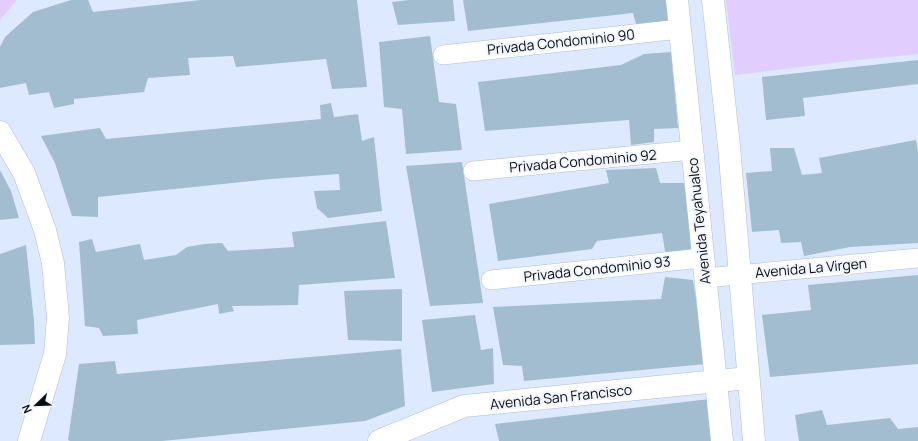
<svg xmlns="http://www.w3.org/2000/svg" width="918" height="441" viewBox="0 0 918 441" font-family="Manrope,sans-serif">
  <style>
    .green { fill: #e1ceff }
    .building { fill: #a3bdd0 }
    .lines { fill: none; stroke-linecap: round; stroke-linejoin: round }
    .street-casing { stroke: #afbed7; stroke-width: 20 }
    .secondary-casing { stroke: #afbed7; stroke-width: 23 }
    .street { stroke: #fff; stroke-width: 19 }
    .secondary { stroke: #fff; stroke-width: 22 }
    .labels { text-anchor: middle; stroke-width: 4; stroke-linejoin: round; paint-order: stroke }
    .street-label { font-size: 14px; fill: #080d15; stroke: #f2f5fb }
  </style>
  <rect width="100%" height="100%" fill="#dce9fe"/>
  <g class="green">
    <path d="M 0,0 L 17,0 L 0,20 Z"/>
    <path d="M 726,0 L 918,0 L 918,54 L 857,60 L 735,75 Z"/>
  </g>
  <g class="building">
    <path d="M 71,0 L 88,0 L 93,12 L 201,0 L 357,0 L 367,87 L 332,89 L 326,59 L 236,67 L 233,56 L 188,58 L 190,75 L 148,78 L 144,92 L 74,99 L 74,104 L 54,108 L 49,92 L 29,95 L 26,83 L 0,88 L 0,47 L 5,37 L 33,12 Z"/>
    <path d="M 409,0 L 453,0 L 455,21 L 398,25 L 392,2 Z"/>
    <path d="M 463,0 L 668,0 L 670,25 L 637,27 L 633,13 L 468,31 Z"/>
    <path d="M 430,36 L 439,102 L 456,104 L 462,150 L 406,154 L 402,109 L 384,107 L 379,42 Z"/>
    <path d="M 671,52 L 678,128 L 654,129 L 654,142 L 631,145 L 629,120 L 485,131 L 478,82 L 621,65 L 644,54 Z"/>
    <path d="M 918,60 L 918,84 L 803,98 L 805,116 L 766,120 L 762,77 Z"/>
    <path d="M 331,103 L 334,117 L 358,114 L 362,141 L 374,137 L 382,211 L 328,218 L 317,208 L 314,191 L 340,190 L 339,174 L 271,179 L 98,197 L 98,217 L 72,216 L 55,163 L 41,136 L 100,128 L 106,139 L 321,119 L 320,105 Z"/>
    <path d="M 916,140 L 918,151 L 918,243 L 850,247 L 804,256 L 801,242 L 781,243 L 779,230 L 752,232 L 746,173 L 772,171 L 770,148 L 794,148 L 802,175 L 822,173 L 819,158 Z"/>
    <path d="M 462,162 L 483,303 L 430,306 L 406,166 Z"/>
    <path d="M 656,168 L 660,183 L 684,183 L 694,253 L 666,257 L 662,233 L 597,241 L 592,249 L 498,261 L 489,204 L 609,183 L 606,170 Z"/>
    <path d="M 0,170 L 11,191 L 19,218 L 0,220 Z"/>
    <path d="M 386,221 L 395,278 L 299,285 L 298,305 L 232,306 L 234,311 L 219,314 L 218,304 L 137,320 L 138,334 L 103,336 L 99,328 L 85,326 L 79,242 L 92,239 L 96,252 L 140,244 L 144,260 L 176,255 L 187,247 L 205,244 L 222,243 L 228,251 L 294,247 L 292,232 Z"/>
    <path d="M 26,245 L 34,321 L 35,344 L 0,345 L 0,254 Z"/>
    <path d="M 918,275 L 918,364 L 770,377 L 762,315 L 811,310 L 808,285 Z"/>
    <path d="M 665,277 L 693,280 L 706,364 L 524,381 L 522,366 L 503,365 L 493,307 L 661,299 Z"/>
    <path d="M 402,289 L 402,341 L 348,340 L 344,291 Z"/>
    <path d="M 475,315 L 481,350 L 493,348 L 494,384 L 432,392 L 422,320 Z"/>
    <path d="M 401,349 L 405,406 L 365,421 L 162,441 L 70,441 L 68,440 L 79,364 L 115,361 L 117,374 Z"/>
    <path d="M 710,399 L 714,441 L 499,441 L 495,424 Z"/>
    <path d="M 822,410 L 827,425 L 890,418 L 898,429 L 918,427 L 918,441 L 799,441 L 795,415 Z"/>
  </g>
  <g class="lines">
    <g class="street-casing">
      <g id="street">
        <path d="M 443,55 L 680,29"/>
        <path d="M 473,171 L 692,150"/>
        <path d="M 705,278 L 918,258"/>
        <path d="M 491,280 L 702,258"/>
      </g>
    </g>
    <g class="secondary-casing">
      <g id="secondary">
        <path d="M 677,0 L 722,441"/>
        <path d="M 713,0 L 729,146 L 754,441"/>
        <path d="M 0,132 L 24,173 L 45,230 L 53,263 L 58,318 L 55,354 L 29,441"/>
        <path d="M 379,441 L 464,406 L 748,378"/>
      </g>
    </g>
    <use href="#street" class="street"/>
    <use href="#secondary" class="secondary"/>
  </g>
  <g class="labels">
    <g class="street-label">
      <text transform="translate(561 42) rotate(-6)" y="5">Privada Condominio 90</text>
      <text transform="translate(583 161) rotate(-5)" y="5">Privada Condominio 92</text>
      <text transform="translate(699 221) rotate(-96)" y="5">Avenida Teyahualco</text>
      <text transform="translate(811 268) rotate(-5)" y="5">Avenida La Virgen</text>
      <text transform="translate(597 269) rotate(-6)" y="5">Privada Condominio 93</text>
      <text transform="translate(561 397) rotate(-6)" y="5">Avenida San Francisco</text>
    </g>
  </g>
  <g transform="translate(36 405) rotate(247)" stroke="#f2f5fb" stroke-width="3" paint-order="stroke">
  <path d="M0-3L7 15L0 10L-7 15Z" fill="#080d15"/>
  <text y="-6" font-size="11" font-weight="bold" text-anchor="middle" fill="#080d15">N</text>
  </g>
</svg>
